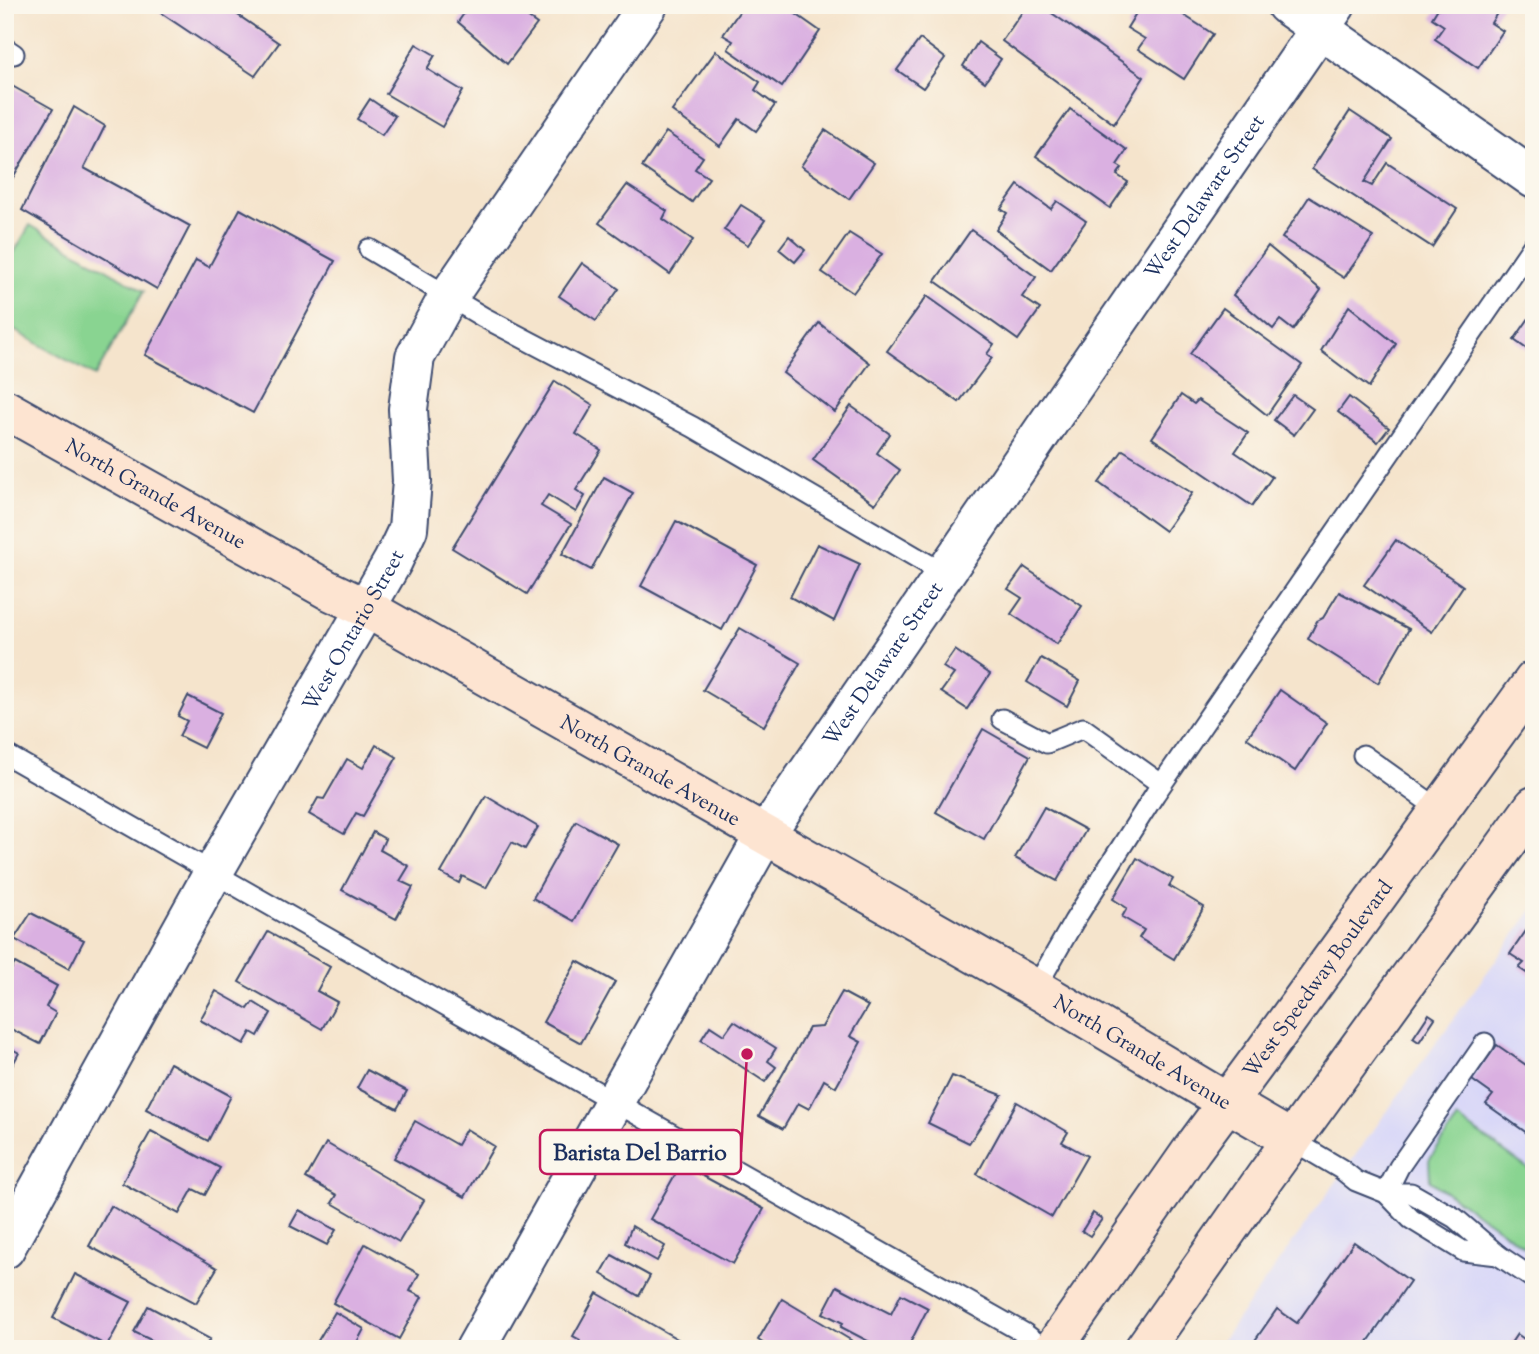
<svg xmlns="http://www.w3.org/2000/svg" width="1539" height="1354" viewBox="0 0 1539 1354" font-family="'Sorts Mill Goudy',serif">
  <style>
    .built { fill: #d8d7f8 }
    .green { fill: #89d491; stroke: #528278; stroke-width: 2 }
    .building { fill: #dab0e1 }
    .lines { fill: none; stroke-linecap: round; stroke-linejoin: round }
    .lane-casing { stroke: #3c4a6e; stroke-width: 23 }
    .street-casing { stroke: #3c4a6e; stroke-width: 42 }
    .secondary-casing { stroke: #3c4a6e; stroke-width: 42 }
    .lane { stroke: #fff; stroke-width: 19 }
    .street { stroke: #fff; stroke-width: 38 }
    .secondary { stroke: #fde4d1; stroke-width: 38 }
    .labels { text-anchor: middle; stroke-width: 5; stroke-linejoin: round; paint-order: stroke }
    .street-label { font-size: 21px; fill: #1b2f5e; stroke: #fbf7ec }
    .leader { fill: none; stroke: #c2185b; stroke-width: 2.5 }
    .callout-dot { fill: #c2185b; stroke: #fbf7ec; stroke-width: 2.5 }
    .callout { fill: #fbf7ec; stroke: #c2185b; stroke-width: 2.5 }
    .callout-label { font-size: 23px; text-anchor: middle; font-weight: bold; fill: #1b2f5e }
  </style>
  <rect width="100%" height="100%" fill="#fbf7ec"/>
  <filter id="ink" filterUnits="userSpaceOnUse"><feTurbulence type="fractalNoise" baseFrequency=".0143" numOctaves="2"/><feDisplacementMap in="SourceGraphic" scale="14" xChannelSelector="R" yChannelSelector="G"/><feConvolveMatrix kernelMatrix="1 2 1 2 8 2 1 2 1" color-interpolation-filters="sRGB"/></filter>
  <filter id="wash" filterUnits="userSpaceOnUse"><feTurbulence type="fractalNoise" baseFrequency=".00686" numOctaves="4" result="noise"/><feDisplacementMap in="SourceGraphic" scale="28" xChannelSelector="R" yChannelSelector="G"/><feGaussianBlur stdDeviation="1.57" result="paint"/><feColorMatrix in="noise" values="0 0 0 0 0 0 0 0 0 0 0 0 0 0 0 0 0 1.4 0 .05"/><feComposite in="paint" operator="in"/></filter>
  <g filter="url(#wash)">
    <rect width="100%" height="100%" fill="#f5e4cc"/>
    <path class="built" d="M 1534,907 L 1534,1349 L 1216,1349 Z"/>
    <g class="green">
      <path d="M 30,225 L 144,291 L 95,376 L 5,325 L 5,268 Z"/>
      <path d="M 1458,1119 L 1534,1173 L 1534,1253 L 1430,1181 L 1429,1160 Z"/>
    </g>
    <g id="blocks">
      <g class="building">
        <path d="M 149,5 L 223,5 L 279,43 L 255,76 Z"/>
        <path d="M 470,5 L 510,5 L 537,24 L 507,64 L 458,22 Z"/>
        <path d="M 744,5 L 783,5 L 820,31 L 782,87 L 728,49 L 733,41 L 723,35 Z"/>
        <path d="M 1027,5 L 1040,5 L 1144,77 L 1114,124 L 1002,41 Z"/>
        <path d="M 1141,5 L 1168,5 L 1213,34 L 1184,79 L 1138,49 L 1145,39 L 1127,28 Z"/>
        <path d="M 1440,5 L 1502,5 L 1491,23 L 1503,31 L 1478,68 L 1435,39 L 1444,26 L 1432,18 Z"/>
        <path d="M 920,39 L 945,58 L 923,88 L 897,70 Z"/>
        <path d="M 978,42 L 1001,59 L 985,82 L 963,66 Z"/>
        <path d="M 416,44 L 435,55 L 427,69 L 463,91 L 442,127 L 386,94 Z"/>
        <path d="M 716,51 L 760,82 L 755,90 L 775,105 L 756,131 L 739,119 L 720,146 L 672,111 Z"/>
        <path d="M 5,82 L 53,109 L 5,191 Z"/>
        <path d="M 370,99 L 395,116 L 382,135 L 357,119 Z"/>
        <path d="M 74,107 L 105,126 L 84,168 L 190,226 L 157,289 L 22,210 Z"/>
        <path d="M 1070,109 L 1127,150 L 1117,165 L 1122,168 L 1117,175 L 1128,182 L 1110,208 L 1036,156 Z"/>
        <path d="M 1350,111 L 1392,139 L 1364,182 L 1372,186 L 1387,163 L 1457,209 L 1432,247 L 1312,169 Z"/>
        <path d="M 825,130 L 874,163 L 849,199 L 801,166 Z"/>
        <path d="M 666,132 L 703,157 L 695,169 L 709,178 L 692,202 L 642,167 Z"/>
        <path d="M 627,185 L 667,211 L 663,219 L 693,240 L 670,274 L 599,223 Z"/>
        <path d="M 1018,185 L 1051,209 L 1057,201 L 1086,221 L 1051,270 L 996,230 L 1007,213 L 1001,209 Z"/>
        <path d="M 1309,197 L 1373,237 L 1344,278 L 1282,238 Z"/>
        <path d="M 741,205 L 765,220 L 748,245 L 724,230 Z"/>
        <path d="M 240,209 L 335,261 L 253,413 L 145,355 L 196,260 L 209,267 Z"/>
        <path d="M 971,230 L 1036,277 L 1022,297 L 1040,309 L 1018,340 L 935,281 Z"/>
        <path d="M 849,233 L 882,254 L 853,293 L 822,272 Z"/>
        <path d="M 789,236 L 805,250 L 795,262 L 779,249 Z"/>
        <path d="M 1268,246 L 1321,290 L 1293,330 L 1280,320 L 1273,329 L 1233,295 Z"/>
        <path d="M 582,263 L 619,289 L 596,321 L 559,296 Z"/>
        <path d="M 927,296 L 994,344 L 987,354 L 992,358 L 959,402 L 887,351 Z"/>
        <path d="M 1349,306 L 1396,344 L 1369,387 L 1321,351 Z"/>
        <path d="M 1223,308 L 1302,365 L 1267,415 L 1190,354 Z"/>
        <path d="M 1534,311 L 1534,354 L 1514,340 Z"/>
        <path d="M 819,323 L 870,363 L 835,412 L 783,373 Z"/>
        <path d="M 555,381 L 593,405 L 576,434 L 601,450 L 576,490 L 585,496 L 576,512 L 548,495 L 541,506 L 571,524 L 527,594 L 452,548 Z"/>
        <path d="M 1181,395 L 1194,404 L 1198,400 L 1248,433 L 1235,452 L 1272,477 L 1252,506 L 1152,438 Z"/>
        <path d="M 1293,395 L 1313,409 L 1294,435 L 1274,420 Z"/>
        <path d="M 1349,397 L 1389,428 L 1378,442 L 1338,412 Z"/>
        <path d="M 851,406 L 890,434 L 877,453 L 900,470 L 875,504 L 813,460 Z"/>
        <path d="M 1123,450 L 1192,493 L 1165,531 L 1099,483 Z"/>
        <path d="M 604,477 L 633,493 L 591,570 L 562,554 Z"/>
        <path d="M 676,521 L 757,565 L 722,630 L 641,586 Z"/>
        <path d="M 1396,540 L 1463,586 L 1432,632 L 1364,585 Z"/>
        <path d="M 817,544 L 860,564 L 834,621 L 790,597 Z"/>
        <path d="M 1024,567 L 1082,606 L 1057,644 L 1011,614 L 1022,598 L 1008,589 Z"/>
        <path d="M 1339,592 L 1409,629 L 1378,683 L 1308,639 L 1317,621 L 1323,618 Z"/>
        <path d="M 740,628 L 800,663 L 764,726 L 703,690 Z"/>
        <path d="M 955,650 L 990,674 L 967,709 L 941,692 L 954,674 L 943,667 Z"/>
        <path d="M 1041,658 L 1080,681 L 1067,706 L 1027,682 Z"/>
        <path d="M 1280,690 L 1327,723 L 1295,771 L 1247,738 Z"/>
        <path d="M 188,696 L 221,713 L 203,748 L 179,736 L 187,721 L 178,716 Z"/>
        <path d="M 983,729 L 1030,756 L 984,839 L 936,812 Z"/>
        <path d="M 376,745 L 397,757 L 363,816 L 356,813 L 344,834 L 309,814 L 318,798 L 324,799 L 347,759 L 363,768 Z"/>
        <path d="M 486,796 L 538,827 L 525,849 L 512,842 L 486,888 L 462,876 L 459,883 L 441,873 Z"/>
        <path d="M 1044,807 L 1086,830 L 1057,881 L 1015,858 Z"/>
        <path d="M 576,821 L 618,844 L 574,921 L 533,898 Z"/>
        <path d="M 373,832 L 385,839 L 380,850 L 409,866 L 400,881 L 413,887 L 396,919 L 342,890 Z"/>
        <path d="M 1137,858 L 1173,879 L 1169,886 L 1204,907 L 1174,959 L 1139,938 L 1144,930 L 1122,917 L 1127,908 L 1113,899 Z"/>
        <path d="M 31,913 L 84,940 L 69,969 L 14,939 Z"/>
        <path d="M 1528,928 L 1534,932 L 1534,978 L 1519,968 L 1524,963 L 1510,954 Z"/>
        <path d="M 268,932 L 330,967 L 317,991 L 337,1002 L 322,1029 L 239,982 Z"/>
        <path d="M 577,961 L 615,982 L 581,1043 L 543,1022 Z"/>
        <path d="M 15,963 L 57,986 L 46,1007 L 56,1013 L 40,1044 L 5,1026 L 5,980 Z"/>
        <path d="M 216,991 L 248,1009 L 253,1002 L 271,1013 L 258,1036 L 251,1032 L 244,1044 L 200,1020 Z"/>
        <path d="M 842,992 L 868,1006 L 850,1036 L 861,1042 L 836,1087 L 824,1080 L 809,1109 L 798,1103 L 783,1129 L 759,1116 L 809,1028 L 822,1027 Z"/>
        <path d="M 1429,1014 L 1435,1018 L 1419,1042 L 1413,1038 Z"/>
        <path d="M 734,1021 L 776,1048 L 768,1061 L 776,1067 L 765,1082 L 701,1040 L 710,1026 L 724,1035 Z"/>
        <path d="M 5,1045 L 19,1053 L 5,1079 Z"/>
        <path d="M 1497,1045 L 1532,1069 L 1534,1066 L 1534,1138 L 1486,1104 L 1493,1095 L 1472,1080 Z"/>
        <path d="M 170,1063 L 231,1096 L 208,1141 L 146,1109 Z"/>
        <path d="M 367,1070 L 407,1091 L 397,1109 L 357,1088 Z"/>
        <path d="M 952,1076 L 1002,1095 L 969,1143 L 928,1123 Z"/>
        <path d="M 1017,1102 L 1068,1132 L 1062,1142 L 1087,1156 L 1052,1217 L 977,1174 Z"/>
        <path d="M 415,1121 L 457,1145 L 466,1129 L 494,1146 L 465,1197 L 394,1158 Z"/>
        <path d="M 151,1131 L 220,1168 L 205,1195 L 193,1189 L 179,1214 L 122,1183 Z"/>
        <path d="M 326,1143 L 424,1200 L 399,1242 L 332,1203 L 337,1195 L 306,1178 Z"/>
        <path d="M 681,1164 L 764,1209 L 733,1264 L 650,1219 Z"/>
        <path d="M 111,1206 L 217,1268 L 196,1303 L 89,1246 Z"/>
        <path d="M 299,1210 L 336,1230 L 327,1245 L 290,1226 Z"/>
        <path d="M 1093,1213 L 1102,1219 L 1090,1236 L 1082,1231 Z"/>
        <path d="M 632,1226 L 665,1246 L 657,1261 L 625,1243 Z"/>
        <path d="M 1354,1242 L 1410,1281 L 1363,1349 L 1249,1349 L 1277,1309 L 1297,1323 Z"/>
        <path d="M 365,1244 L 419,1274 L 410,1291 L 422,1297 L 399,1339 L 333,1303 Z"/>
        <path d="M 612,1255 L 650,1276 L 639,1296 L 601,1274 Z"/>
        <path d="M 75,1274 L 131,1302 L 107,1346 L 53,1318 Z"/>
        <path d="M 837,1286 L 891,1314 L 901,1294 L 928,1308 L 907,1349 L 883,1349 L 841,1327 L 843,1323 L 823,1313 Z"/>
        <path d="M 597,1293 L 686,1344 L 684,1349 L 575,1349 L 580,1340 L 573,1336 Z"/>
        <path d="M 782,1299 L 854,1342 L 850,1349 L 772,1349 L 758,1340 Z"/>
        <path d="M 148,1306 L 210,1339 L 203,1349 L 170,1349 L 134,1332 Z"/>
        <path d="M 335,1312 L 364,1329 L 355,1346 L 360,1349 L 313,1349 Z"/>
        <path d="M 1517,1334 L 1534,1346 L 1534,1349 L 1507,1349 Z"/>
      </g>
    </g>
  </g>
  <g filter="url(#ink)">
    <use href="#blocks" fill-opacity="0" stroke="#3c4a6e" stroke-width="2"/>
    <g class="lines">
      <g class="lane-casing">
        <g id="lane">
          <path d="M 5,48 L 14,54"/>
          <path d="M 369,249 L 483,317 L 693,427 L 945,574"/>
          <path d="M 1002,719 L 1047,743 L 1083,728 L 1161,784"/>
          <path d="M 5,754 L 615,1102 L 1024,1333 L 1045,1349"/>
          <path d="M 1363,755 L 1440,810"/>
          <path d="M 1035,989 L 1074,921 L 1155,794 L 1534,244"/>
          <path d="M 1292,1140 L 1341,1169 L 1356,1181 L 1386,1193 L 1411,1193 L 1455,1218 L 1498,1255 L 1463,1251 L 1411,1219 L 1386,1193"/>
          <path d="M 1386,1193 L 1399,1167 L 1485,1043"/>
          <path d="M 1498,1255 L 1534,1279"/>
        </g>
      </g>
      <g class="street-casing">
        <g id="street">
          <path d="M 1286,5 L 1534,179"/>
          <path id="s1" d="M 5,1249 L 213,873 L 393,561 L 408,529 L 412,481 L 408,409 L 415,357 L 448,297 L 648,5"/>
          <path id="s2" d="M 475,1349 L 764,836 L 1336,5"/>
        </g>
      </g>
      <g class="secondary-casing">
        <g id="secondary">
          <path id="s3" d="M 5,409 L 328,590 L 366,608 C 587,736 811,860 1033,987 C 1120,1037 1205,1091 1292,1140"/>
          <path id="s4" d="M 1053,1349 L 1192,1150 L 1263,1054 L 1534,680"/>
          <path d="M 1144,1349 L 1265,1177 L 1534,806"/>
        </g>
      </g>
      <use href="#lane" class="lane"/>
      <use href="#street" class="street"/>
      <use href="#secondary" class="secondary"/>
    </g>
  </g>
  <g class="labels">
    <g class="street-label">
      <text dy="7" stroke="none"><textPath href="#s2" startOffset="1365">West Delaware Street</textPath></text>
      <text dy="7" stroke="none"><textPath href="#s3" startOffset="173">North Grande Avenue</textPath></text>
      <text dy="7" stroke="none"><textPath href="#s1" startOffset="710">West Ontario Street</textPath></text>
      <text dy="7" stroke="none"><textPath href="#s2" startOffset="798">West Delaware Street</textPath></text>
      <text dy="7" stroke="none"><textPath href="#s3" startOffset="740">North Grande Avenue</textPath></text>
      <text dy="7" stroke="none"><textPath href="#s4" startOffset="455">West Speedway Boulevard</textPath></text>
      <text dy="7" stroke="none"><textPath href="#s3" startOffset="1307">North Grande Avenue</textPath></text>
    </g>
  </g>
  <path class="leader" d="M747 1054L741 1152"/>
  <circle class="callout-dot" cx="747" cy="1054" r="7"/>
  <rect class="callout" x="540" y="1130" width="201" height="44" rx="7"/>
  <g class="callout-label">
    <text x="640" y="1160">Barista Del Barrio</text>
  </g>
  <rect width="1539" height="1354" fill="none" stroke="#fbf7ec" stroke-width="28"/>
</svg>
